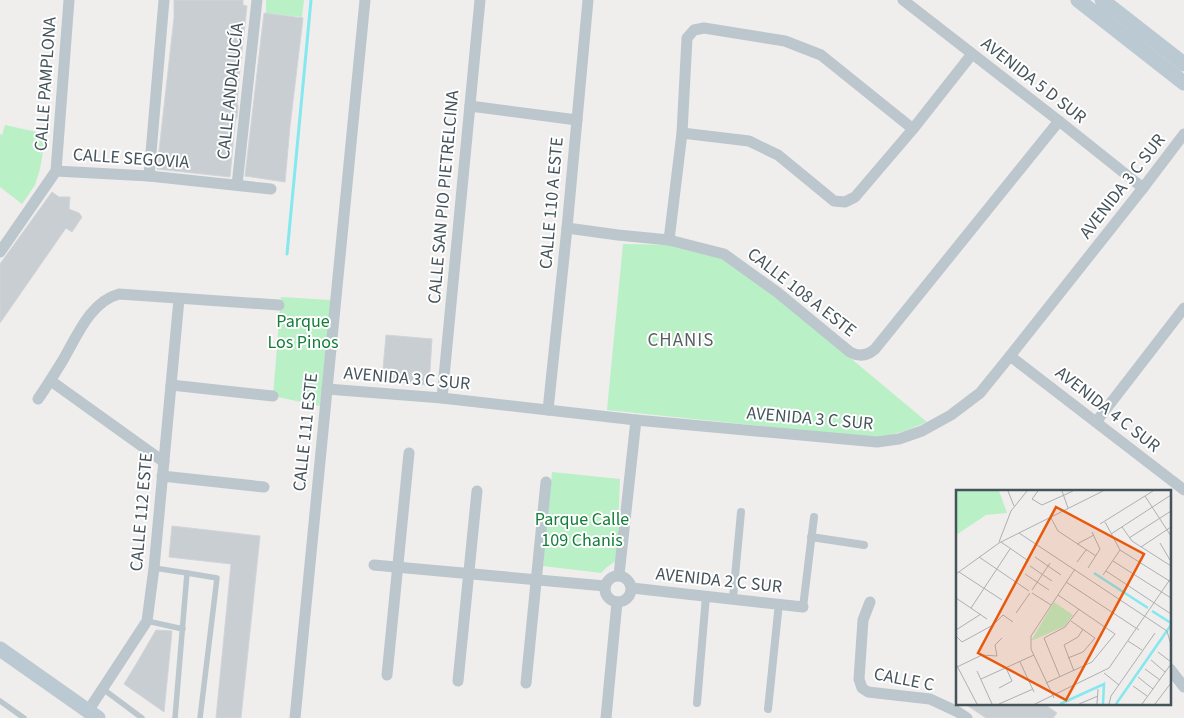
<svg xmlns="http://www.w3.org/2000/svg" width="1184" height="718" viewBox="0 0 1184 718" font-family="'Source Sans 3',sans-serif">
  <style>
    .green { fill: #b9f0c6 }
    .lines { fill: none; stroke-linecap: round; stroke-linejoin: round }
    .stream { stroke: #84e8ee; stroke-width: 3 }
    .building { fill: #c9ced2; stroke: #d1d4d9 }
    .service { stroke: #bbc7cd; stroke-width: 5.5 }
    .pedestrian { stroke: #bbc7cd; stroke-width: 8 }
    .minor { stroke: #bbc7cd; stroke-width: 11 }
    .secondary { stroke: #bac9d2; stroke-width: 15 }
    .labels { text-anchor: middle; stroke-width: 4; stroke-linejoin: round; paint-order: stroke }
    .street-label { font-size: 18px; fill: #45545b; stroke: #fff }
    .park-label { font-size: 18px; fill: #137e39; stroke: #fff }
    .neighbourhood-label { font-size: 19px; letter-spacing: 1px; fill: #595f62; stroke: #fff }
    .inset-river { fill: none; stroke: #84e8ee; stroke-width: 2.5 }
    .inset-road { fill: none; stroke: #acb0b3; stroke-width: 1 }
    .view { fill: #e8590c; fill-opacity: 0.15; stroke: #e8590c; stroke-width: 2.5 }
    .inset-edge { fill: none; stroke: #45545b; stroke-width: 2.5 }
  </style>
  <rect width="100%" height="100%" fill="#f0eded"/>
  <g class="green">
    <path d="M 266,0 L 304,0 L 302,17 L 266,13 Z"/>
    <path d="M 5,125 L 46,134 L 40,169 L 35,185 L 22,204 L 0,187 L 0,134 L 2,135 Z"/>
    <path d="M 623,244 L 672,245 L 721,258 L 781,300 L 927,422 L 905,431 L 878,438 L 607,410 Z"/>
    <path d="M 281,297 L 331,300 L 320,406 L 273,396 Z"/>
    <path d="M 552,472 L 620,479 L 617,560 L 607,567 L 601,573 L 543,566 Z"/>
  </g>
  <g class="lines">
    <path class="stream" d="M 287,254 L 311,0"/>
  </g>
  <g class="building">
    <path d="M 174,0 L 243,0 L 243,5 L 247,6 L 239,78 L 237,105 L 238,105 L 237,118 L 236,118 L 235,123 L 230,177 L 157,169 L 174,18 Z"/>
    <path d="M 264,13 L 303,18 L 290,126 L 285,182 L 245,176 Z"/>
    <path d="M 52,192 L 59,197 L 70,197 L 69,209 L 79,213 L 82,217 L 72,232 L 66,228 L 0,323 L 0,264 Z"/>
    <path d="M 386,335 L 432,339 L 429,385 L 382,380 Z"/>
    <path d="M 172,526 L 260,536 L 241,718 L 216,718 L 231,564 L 169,557 Z"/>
    <path d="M 156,630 L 172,631 L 164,712 L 124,684 L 138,661 Z"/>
    <path d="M 965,704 L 1044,704 L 1057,713 L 1053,718 L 986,718 Z"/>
  </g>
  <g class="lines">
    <g class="service">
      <path d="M 154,568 L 187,573"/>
      <path d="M 147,621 L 183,629"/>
      <path d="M 103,689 L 142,718"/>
      <path d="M 0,701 L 24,718"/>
      <path d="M 175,718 L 187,573 L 217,578 L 200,718"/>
    </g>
    <g class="pedestrian">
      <path d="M 811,537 L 864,545"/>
      <path d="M 733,598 L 741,512"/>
      <path d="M 803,607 L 814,517"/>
      <path d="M 697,703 L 706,596"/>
      <path d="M 768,709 L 779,603"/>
    </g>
    <g class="minor">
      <path d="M 903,0 L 1059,121 L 1143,188"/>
      <path d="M 470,106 L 577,120"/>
      <path d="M 682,133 L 749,141 L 778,155 L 834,201 L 845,202 L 855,197 L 913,129 L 972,54"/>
      <path d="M 56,171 L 149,176 L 271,189"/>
      <path d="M 149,176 L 164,0"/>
      <path d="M 237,185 L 257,0"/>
      <path d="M 567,228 L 618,235 L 669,240 L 724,254 L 777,292 L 850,352 C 859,357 867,356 875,349 L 1059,121"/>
      <path d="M 669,240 L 682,133 L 687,38 L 694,30 L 704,28 L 785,41 L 821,55 L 913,129"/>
      <path d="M 0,252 L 56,171 L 69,0"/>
      <path d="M 1010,356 L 1184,490"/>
      <path d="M 51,381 L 164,462"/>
      <path d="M 171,385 L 273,396"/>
      <path d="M 327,389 L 442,398 L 636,420 L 877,442 L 899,439 L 922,431 L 951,415 L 980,393 L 1010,356 L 1143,188 L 1184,134"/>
      <path d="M 442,398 L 480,0"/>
      <path d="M 38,399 C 47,386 55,373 63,360 C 77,336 90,302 119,294 L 279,305"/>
      <path d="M 548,410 L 567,228 L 588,0"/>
      <path d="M 1096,422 L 1184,308"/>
      <path d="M 162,476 L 264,487"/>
      <path d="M 374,565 L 605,586"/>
      <path d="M 619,575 L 636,420"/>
      <circle cx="618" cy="589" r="13"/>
      <path d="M 632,588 L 803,607"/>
      <path d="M 870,602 L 863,620 L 859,679 L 862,688 L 868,692 L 930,699 L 958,712 L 967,718"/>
      <path d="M 1170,669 L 1184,687"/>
      <path d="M 387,675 L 409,453"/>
      <path d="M 458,681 L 477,491"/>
      <path d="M 526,683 L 546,482"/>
      <path d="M 88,711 L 147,621 L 154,568 L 179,299"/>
      <path d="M 295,718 L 365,0"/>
      <path d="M 606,718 L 617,602"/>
    </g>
    <g class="secondary">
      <path d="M 1078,0 L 1184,83"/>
      <path d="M 1102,0 L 1184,64"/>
      <path d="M 0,649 L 98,718"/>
    </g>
  </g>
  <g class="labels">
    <g class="street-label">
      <text transform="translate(1034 80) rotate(38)" y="6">AVENIDA 5 D SUR</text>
      <text transform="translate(45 84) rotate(-86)" y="6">CALLE PAMPLONA</text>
      <text transform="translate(230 91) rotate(-84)" y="6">CALLE ANDALUCÍA</text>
      <text transform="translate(131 158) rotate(4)" y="6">CALLE SEGOVIA</text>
      <text transform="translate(1122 186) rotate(-52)" y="6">AVENIDA 3 C SUR</text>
      <text transform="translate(443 197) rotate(-85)" y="6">CALLE SAN PIO PIETRELCINA</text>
      <text transform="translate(551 203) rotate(-85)" y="6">CALLE 110 A ESTE</text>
      <text transform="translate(802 292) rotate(38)" y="6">CALLE 108 A ESTE</text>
      <text transform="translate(407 378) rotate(5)" y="6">AVENIDA 3 C SUR</text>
      <text transform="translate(1108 409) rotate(38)" y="6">AVENIDA 4 C SUR</text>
      <text transform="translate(810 418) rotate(5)" y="6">AVENIDA 3 C SUR</text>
      <text transform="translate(305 432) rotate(-84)" y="6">CALLE 111 ESTE</text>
      <text transform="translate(141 512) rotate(-85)" y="6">CALLE 112 ESTE</text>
      <text transform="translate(719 580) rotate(6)" y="6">AVENIDA 2 C SUR</text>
      <text transform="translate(904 679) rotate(11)" y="6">CALLE C</text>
    </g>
    <g class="park-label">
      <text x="303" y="327">Parque<tspan x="303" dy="21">Los Pinos</tspan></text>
      <text x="582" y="525">Parque Calle<tspan x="582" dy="21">109 Chanis</tspan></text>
    </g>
    <g class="neighbourhood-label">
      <text x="681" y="346">CHANIS</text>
    </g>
  </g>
  <g transform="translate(956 490)">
    <rect width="215" height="215" fill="#f0eded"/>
    <path d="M 0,1 L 43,1 L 51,23 L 30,25 L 0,45 ZM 98,112 L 117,125 L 109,136 L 75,151 Z" fill="#b9f0c6"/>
    <path class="inset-river" d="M 138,83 L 192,118M 196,121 L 215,133M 104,214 L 148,194 L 147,214M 160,214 L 215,135"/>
    <path class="inset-road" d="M 52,1 L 58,16M 82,1 L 76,9 L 86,15 L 117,1M 106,1 L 112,18M 189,6 L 215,46M 95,28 L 102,41 L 140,66M 149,32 L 164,60 L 215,92M 144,34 L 197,1M 166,37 L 176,51 L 215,76M 63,43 L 211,141 L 215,155M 155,44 L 215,5M 173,48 L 215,21M 43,52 L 55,21 L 71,1M 45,52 L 71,70M 204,53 L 214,70M 121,54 L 138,45M 185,57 L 215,37M 23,67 L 73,101M 79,67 L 105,85M 157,71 L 215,108M 121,72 L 130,60M 74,76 L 96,91M 132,78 L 144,59 L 136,42M 150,81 L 215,124M 3,82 L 46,110M 0,84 L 43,53 L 147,1M 69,84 L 93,100M 147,85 L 164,60M 110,92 L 183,140M 76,100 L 94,73M 76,103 L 95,115M 0,108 L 31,129M 15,118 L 54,59M 60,123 L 74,103M 0,140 L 25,124M 0,146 L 6,152 L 37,135 L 47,125 L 57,132M 172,151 L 186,160M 202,162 L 215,172M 112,168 L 127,162 L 139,148 L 115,131M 195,170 L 209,182M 64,172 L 78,202M 0,174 L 21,214M 1,177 L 26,165 L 41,166 L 39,155 L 46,148M 189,179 L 204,190M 21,181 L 36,214M 118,181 L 108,155 L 122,147 L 127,139M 148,183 L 163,195M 104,187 L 88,148 L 109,137 L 123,119M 182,187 L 197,199M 25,189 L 78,165M 90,193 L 136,172 L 159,144 L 102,105M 177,196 L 191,206M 43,198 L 56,191 L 50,178M 98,208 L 75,159 L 75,146 L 119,79M 43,214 L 77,199M 79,214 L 153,178 L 215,88M 123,214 L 142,206M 141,214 L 142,199M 153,214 L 155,206 L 199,143M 186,214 L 215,174M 199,214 L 215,193"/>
    <path class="view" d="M 100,17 L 188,64 L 110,210 L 22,163 Z"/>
    <rect width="215" height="215" class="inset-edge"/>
  </g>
</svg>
